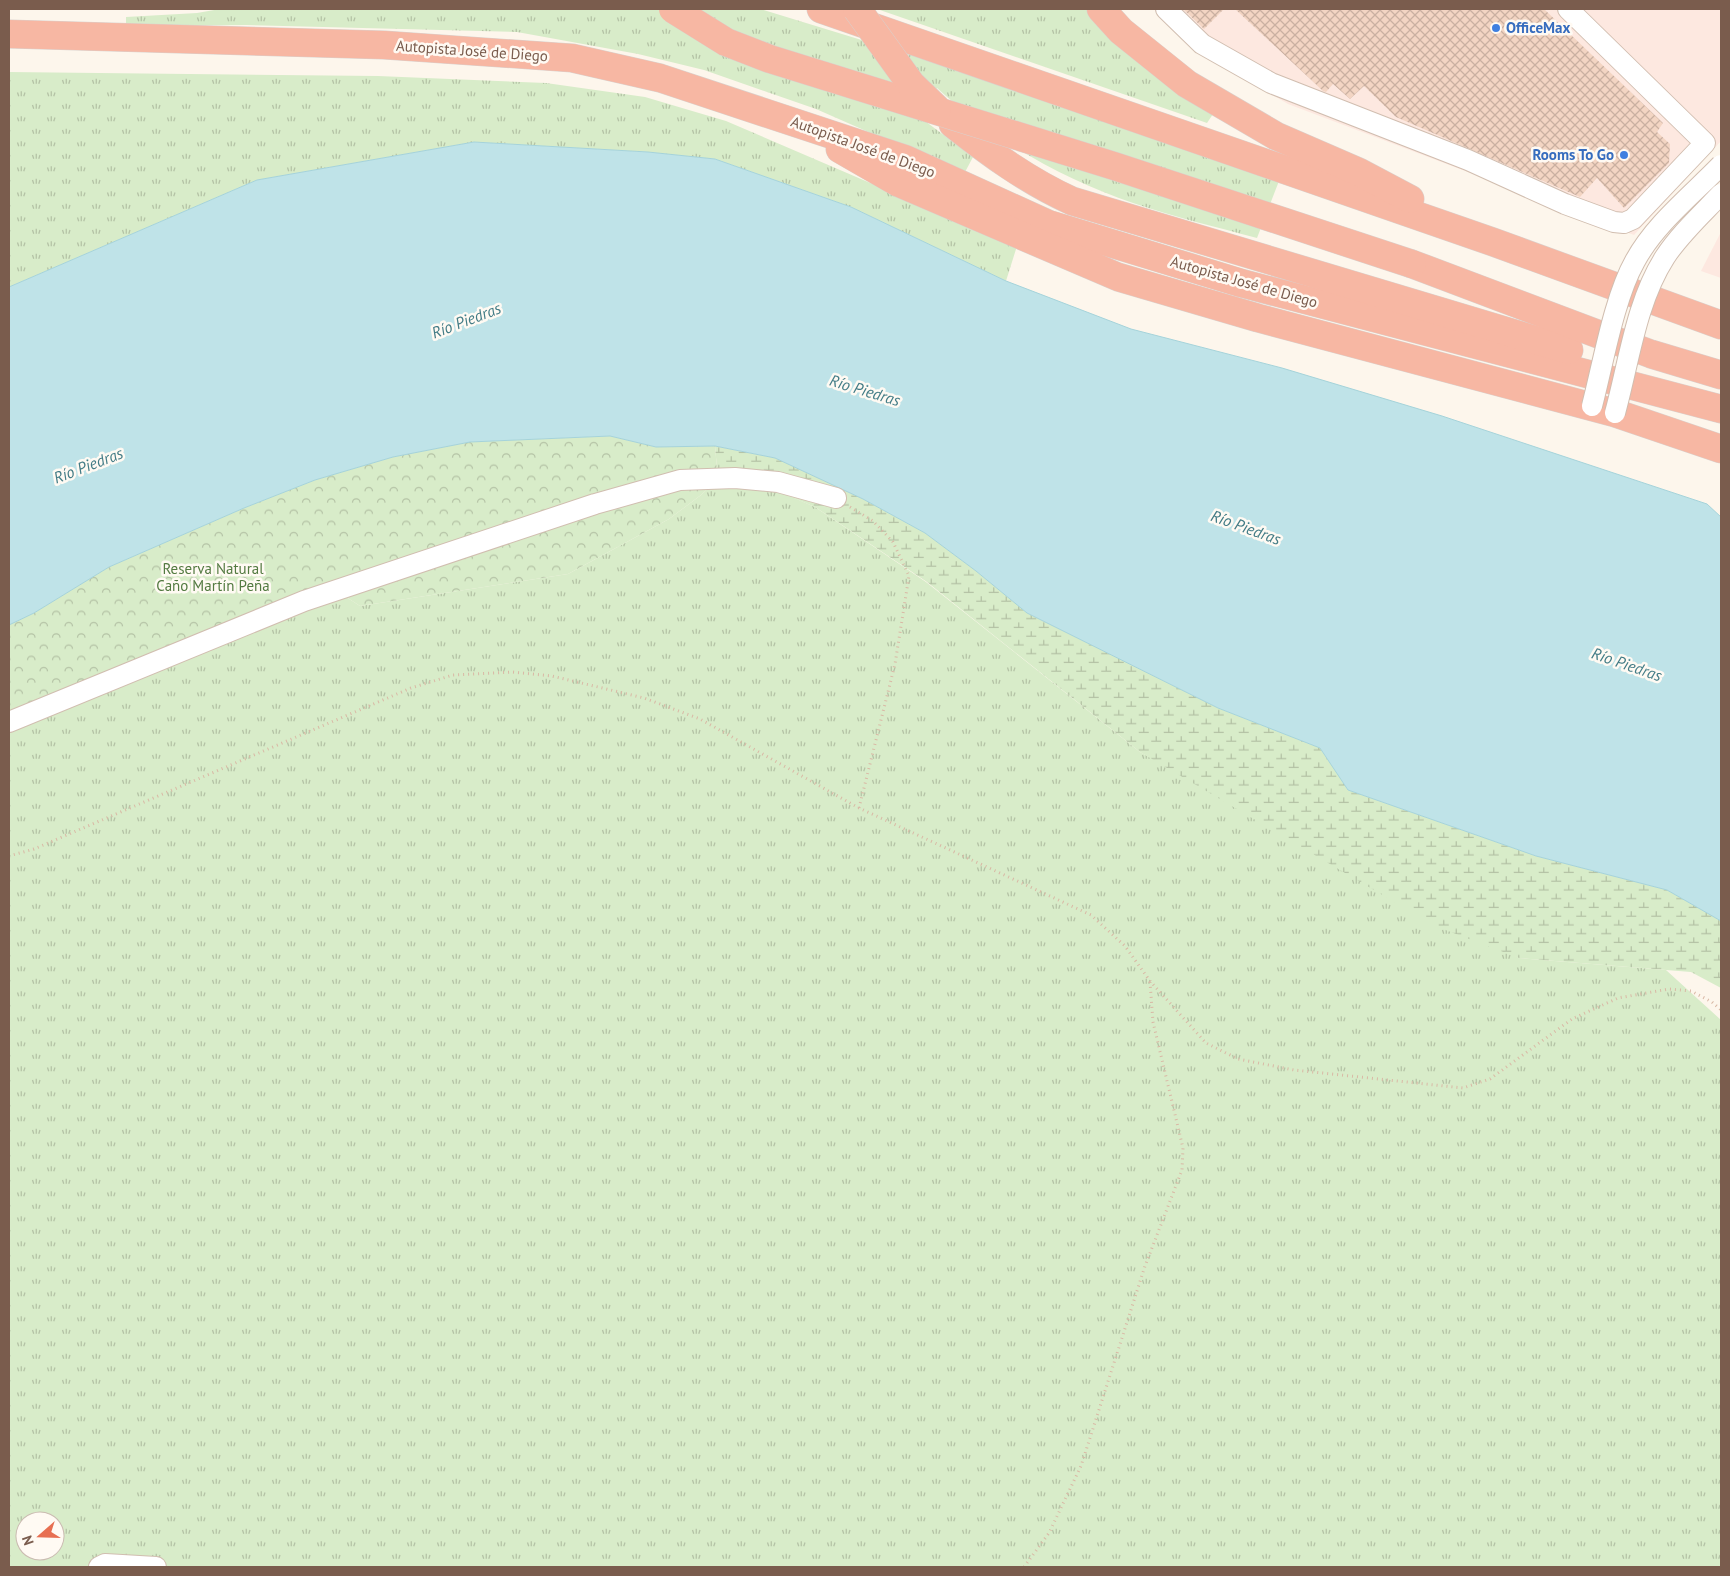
<svg xmlns="http://www.w3.org/2000/svg" width="1730" height="1576" viewBox="0 0 1730 1576" font-family="'PT Sans',sans-serif">
  <style>
    .commercial { fill: #fde8e0 }
    .grass { fill: url(#grass-tufts); fill-rule: evenodd }
    .forest { fill: url(#forest-crowns) }
    .wetland { fill: url(#wetland-marsh) }
    .water { fill: #bfe3e8; stroke: #a5d3da }
    .building { fill: url(#building-cross-hatch) }
    .lines { fill: none; stroke-linecap: round; stroke-linejoin: round }
    .minor-casing { stroke: #d1beb0; stroke-width: 22 }
    .highway-casing { stroke: #dad1cd; stroke-width: 29 }
    .path { stroke: #d9b8a5; stroke-width: 3; stroke-dasharray: 1 4; stroke-linecap: butt }
    .minor { stroke: #fff; stroke-width: 20 }
    .highway { stroke: #f7b7a3; stroke-width: 28 }
    .minor-bridge-casing { stroke: #d1beb0; stroke-width: 22; stroke-linecap: butt }
    .highway-bridge-casing { stroke: #dad1cd; stroke-width: 29; stroke-linecap: butt }
    .minor-bridge { stroke: #fff; stroke-width: 20 }
    .highway-bridge { stroke: #f7b7a3; stroke-width: 28 }
    .shop-dot { fill: #3f7fe0; stroke: #fffaf3; stroke-width: 2 }
    .labels { text-anchor: middle; stroke-width: 5; stroke-linejoin: round; paint-order: stroke }
    .shop-label { font-size: 15px; font-weight: bold; fill: #366cbe; stroke: #fffaf3; text-anchor: start }
    .street-label { font-size: 15px; fill: #7a5c4d; stroke: #fffaf3 }
    .park-label { font-size: 15px; fill: #537a41; stroke: #fffaf3 }
    .water-label { font-size: 16px; font-style: italic; fill: #437c86; stroke: #fffaf3 }
  </style>
  <defs>
    <pattern id="grass-tufts" width="24" height="20" patternUnits="userSpaceOnUse" patternTransform="scale(1.25)"><rect width="24" height="20" fill="#d8ecc9"/><path d="M3 7l-1-3M5 7V3M7 7l1-3M15 17l-1-3M17 17v-4M19 17l1-3" fill="none" stroke="#b4c2a5"/></pattern>
    <pattern id="forest-crowns" width="20" height="18" patternUnits="userSpaceOnUse" patternTransform="scale(1.25)"><rect width="20" height="18" fill="#d8ecc9"/><path d="M2 6a3 3 0 1 1 6 0M12 15a3 3 0 1 1 6 0" fill="none" stroke="#b4c2a5"/></pattern>
    <pattern id="wetland-marsh" width="20" height="14" patternUnits="userSpaceOnUse" patternTransform="scale(1.25)"><rect width="20" height="14" fill="#d8ecc9"/><path d="M1 5h8M5 5V1M11 12h8M15 12V8" fill="none" stroke="#b4c2a5"/></pattern>
    <pattern id="building-cross-hatch" width="8" height="8" patternUnits="userSpaceOnUse" patternTransform="scale(1.25)"><rect width="8" height="8" fill="#f3d5c3"/><path d="M0 0l8 8M0 8l8-8" fill="none" stroke="#cab0a1"/></pattern>
  </defs>
  <rect width="100%" height="100%" fill="#fdf6ec"/>
  <g class="commercial">
    <path d="M 1156,9 L 1721,9 L 1721,141 L 1634,235 L 1288,104 L 1218,63 Z"/>
    <path d="M 1721,232 L 1721,278 L 1701,271 Z"/>
  </g>
  <g class="grass">
    <path d="M 220,9 L 760,9 L 1002,83 L 1279,181 L 1257,238 C 1216,227 1174,217 1133,203 C 1060,178 994,140 937,88 L 913,112 L 973,157 L 964,174 L 816,109 L 704,70 L 638,54 L 517,32 L 246,25 L 126,26 L 126,17 L 197,13 Z"/>
    <path d="M 877,9 L 1088,9 L 1213,114 L 1207,123 Z"/>
    <path d="M 9,72 L 378,76 L 546,83 L 645,97 L 726,121 L 1017,246 L 1006,281 L 851,207 L 715,159 L 648,152 L 474,142 L 257,180 L 9,287 Z"/>
    <path d="M 718,479 L 771,488 L 815,507 L 926,582 L 1140,752 L 1519,958 L 1666,970 L 1721,1020 L 1721,1567 L 9,1567 L 9,723 L 337,591 L 360,606 L 568,574 L 669,519 L 701,495 ZM 25,1521 L 55,1521 L 55,1551 L 25,1551 Z"/>
  </g>
  <path class="forest" d="M 610,436 L 656,447 L 715,446 L 718,479 L 701,495 L 669,519 L 568,574 L 360,606 L 337,591 L 9,723 L 9,625 L 34,613 L 109,567 L 244,508 L 315,480 L 393,457 L 470,442 Z"/>
  <path class="wetland" d="M 715,446 L 775,458 L 863,499 L 925,533 L 976,571 L 1027,613 L 1218,708 L 1320,748 L 1348,790 L 1536,856 L 1667,890 L 1721,921 L 1721,988 L 1691,972 L 1519,958 L 1435,926 L 1140,752 L 927,582 L 815,507 L 770,488 L 718,479 Z"/>
  <path class="water" d="M 474,142 L 648,152 L 715,159 L 851,207 L 1006,281 L 1131,329 L 1282,368 L 1442,416 L 1707,504 L 1721,517 L 1721,921 L 1667,890 L 1536,856 L 1348,790 L 1320,748 L 1218,708 L 1027,613 L 976,571 L 925,533 L 863,499 L 775,458 L 715,446 L 656,447 L 610,436 L 470,442 L 393,457 L 315,480 L 244,508 L 109,567 L 34,613 L 9,625 L 9,287 L 257,180 Z"/>
  <g class="building">
    <path d="M 1183,9 L 1224,9 L 1204,29 Z"/>
    <path d="M 1235,9 L 1544,9 L 1663,123 L 1657,132 L 1670,144 L 1669,163 L 1624,208 L 1597,178 L 1580,197 L 1396,117 L 1364,86 L 1350,99 L 1333,84 L 1326,92 L 1323,91 Z"/>
  </g>
  <g class="lines">
    <g class="minor-casing">
      <g id="minor">
        <path d="M 1166,9 L 1202,44 L 1271,83 L 1468,160 L 1565,204 L 1614,222 L 1624,223 L 1633,219 L 1705,143 L 1568,9"/>
        <path d="M 9,722 L 304,601 L 595,504 L 680,480 L 735,478 L 778,482 L 836,498"/>
        <path d="M 99,1567 L 105,1564 L 156,1567"/>
      </g>
    </g>
    <g class="highway-casing">
      <g id="highway">
        <path d="M 821,9 L 1493,242 L 1721,325"/>
        <path d="M 1101,9 L 1121,31 L 1187,84 L 1276,136 L 1359,172 L 1410,199"/>
        <path d="M 9,34 L 384,45 L 572,58 L 660,78 L 905,159 L 1048,224 L 1241,283 L 1721,409"/>
        <path d="M 953,124 C 991,154 1028,181 1072,201 L 1569,350"/>
        <path d="M 840,149 L 899,183 L 1118,277 L 1258,318 L 1615,413 L 1721,449"/>
        <path d="M 1412,264 L 1651,354 L 1721,375"/>
      </g>
    </g>
    <g class="path">
      <path d="M 850,507 L 873,521 L 893,542 L 909,576 L 895,664 L 859,808"/>
      <path d="M 9,856 L 34,849 L 411,688 L 453,675 L 512,672 L 552,676 L 644,698 L 700,719 L 859,808 L 1091,915 L 1125,946 L 1150,981 L 1206,1043 L 1238,1059 L 1294,1070 L 1463,1088 L 1490,1079 L 1572,1019 L 1618,998 L 1669,989 L 1691,991 L 1712,1002 L 1721,1010"/>
      <path d="M 1024,1567 L 1049,1533 L 1081,1466 L 1145,1266 L 1182,1170 L 1183,1148 L 1153,1022 L 1150,982"/>
    </g>
    <use href="#minor" class="minor"/>
    <use href="#highway" class="highway"/>
    <g class="minor-bridge-casing">
      <g id="minor-bridge">
        <path d="M 1592,406 C 1603,364 1614,298 1635,261 C 1655,224 1692,195 1721,165"/>
        <path d="M 1615,413 C 1629,362 1636,302 1665,257 C 1680,234 1702,214 1721,194"/>
      </g>
    </g>
    <g class="highway-bridge-casing">
      <g id="highway-bridge">
        <path d="M 673,9 L 726,42 L 770,59 L 1114,166 L 1412,264"/>
        <path d="M 857,9 L 911,84 L 937,109"/>
      </g>
    </g>
    <use href="#minor-bridge" class="minor-bridge"/>
    <use href="#highway-bridge" class="highway-bridge"/>
  </g>
  <g class="shop-dot">
    <circle cx="1496" cy="28" r="5"/>
    <circle cx="1624" cy="155" r="5"/>
  </g>
  <g class="labels">
    <g class="shop-label">
      <text x="1506" y="33">OfficeMax</text>
      <text x="1614" y="160" text-anchor="end">Rooms To Go</text>
    </g>
    <g class="street-label">
      <text transform="translate(472 51) rotate(4)" y="5">Autopista José de Diego</text>
      <text transform="translate(863 147) rotate(20)" y="5">Autopista José de Diego</text>
      <text transform="translate(1244 282) rotate(16)" y="5">Autopista José de Diego</text>
    </g>
    <g class="park-label">
      <text x="213" y="574">Reserva Natural<tspan x="213" dy="17">Caño Martín Peña</tspan></text>
    </g>
    <g class="water-label">
      <text transform="translate(466 320) rotate(-21)" y="6">Río Piedras</text>
      <text transform="translate(865 390) rotate(17)" y="6">Río Piedras</text>
      <text transform="translate(88 465) rotate(-21)" y="6">Río Piedras</text>
      <text transform="translate(1246 527) rotate(20)" y="6">Río Piedras</text>
      <text transform="translate(1627 664) rotate(19)" y="6">Río Piedras</text>
    </g>
  </g>
  <rect width="1730" height="1576" fill="none" stroke="#7a5c4d" stroke-width="20"/>
  <g transform="translate(40 1536) rotate(250)"><circle r="24" fill="#fffaf3" stroke="#cabbb1"/>
  <path d="M0-4L9 19L0 12L-9 19Z" fill="#e76f51"/>
  <text y="-8" font-size="14" font-weight="bold" text-anchor="middle" fill="#7a5c4d">N</text>
  </g>
</svg>
